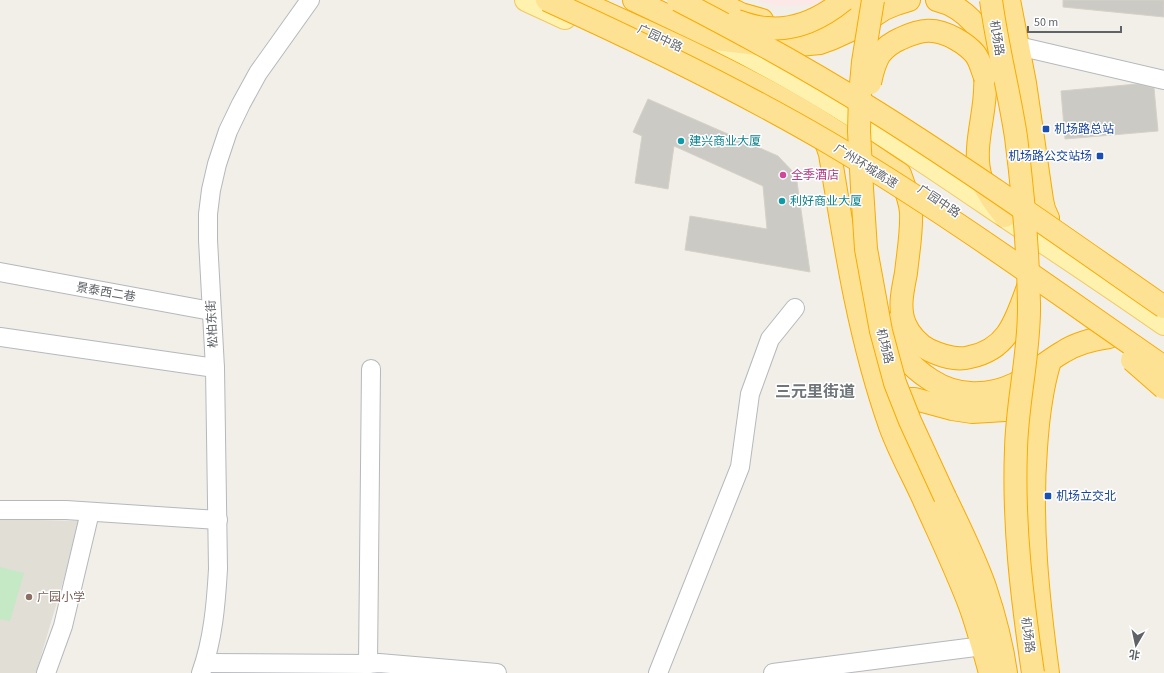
<svg xmlns="http://www.w3.org/2000/svg" width="1164" height="673" viewBox="0 0 1164 673" font-family="'Source Sans 3','Noto Sans SC',sans-serif">
  <style>
    .education { fill: #e1ded6 }
    .medical { fill: #fce8e6 }
    .park { fill: #c5e8c5 }
    .building { fill: #cccac5; stroke: #d6d1c6 }
    .lines { fill: none; stroke-linecap: round; stroke-linejoin: round }
    .minor-casing { stroke: #b5b8bc; stroke-width: 20 }
    .major-casing { stroke: #f2c960; stroke-width: 24 }
    .highway-casing { stroke: #f9ab00; stroke-width: 24 }
    .minor { stroke: #fff; stroke-width: 18 }
    .major { stroke: #fff2af; stroke-width: 22 }
    .highway { stroke: #fde293; stroke-width: 22 }
    .highway-bridge-casing { stroke: #f9ab00; stroke-width: 24; stroke-linecap: butt }
    .highway-bridge { stroke: #fde293; stroke-width: 22 }
    .transit-dot { fill: #1a4fb4; stroke: #fff; stroke-width: 1.5 }
    .culture-dot { fill: #0f9aa8; stroke: #fff; stroke-width: 1.5 }
    .hotel-dot { fill: #d1479c; stroke: #fff; stroke-width: 1.5 }
    .education-dot { fill: #8d6e63; stroke: #fff; stroke-width: 1.5 }
    .labels { text-anchor: middle; stroke-width: 3; stroke-linejoin: round; paint-order: stroke }
    .street-label { font-size: 12px; fill: #5f6368; stroke: #fff }
    .transit-label { font-size: 12px; fill: #164399; stroke: #fff; text-anchor: start }
    .culture-label { font-size: 12px; fill: #0d838f; stroke: #fff; text-anchor: start }
    .hotel-label { font-size: 12px; fill: #b23c85; stroke: #fff; text-anchor: start }
    .education-label { font-size: 12px; fill: #785e54; stroke: #fff; text-anchor: start }
    .district-label { font-size: 16px; font-weight: bold; fill: #70757a; stroke: #fff }
  </style>
  <rect width="100%" height="100%" fill="#f1efe8"/>
  <path class="education" d="M 0,519 L 81,521 L 36,673 L 0,673 Z"/>
  <path class="medical" d="M 757,0 L 832,0 L 829,4 L 776,6 Z"/>
  <path class="park" d="M 0,567 L 24,573 L 10,621 L 0,619 Z"/>
  <g class="building">
    <path d="M 1063,0 L 1164,0 L 1164,17 L 1063,7 Z"/>
    <path d="M 1137,84 L 1154,88 L 1158,131 L 1065,139 L 1061,91 Z"/>
    <path d="M 648,99 L 778,156 L 796,175 L 810,272 L 685,250 L 690,216 L 767,229 L 763,186 L 674,146 L 668,189 L 635,183 L 642,136 L 633,132 Z"/>
  </g>
  <g class="lines">
    <g class="minor-casing">
      <g id="minor">
        <path d="M 1018,46 L 1164,80"/>
        <path d="M 0,272 L 211,311"/>
        <path d="M 0,337 L 215,368"/>
        <path d="M 0,510 L 66,510 L 218,520"/>
        <path d="M 205,663 L 368,664 L 379,663 L 497,673"/>
        <path d="M 368,664 L 371,369"/>
        <path d="M 46,673 L 63,626 L 90,512"/>
        <path d="M 201,673 C 213,640 216,604 218,569 L 215,368 L 208,240 L 208,214 L 211,190 L 217,164 L 228,131 L 241,104 L 258,73 L 310,0"/>
        <path d="M 658,673 L 740,467 L 750,394 L 770,339 L 795,308"/>
        <path d="M 773,673 L 983,646"/>
      </g>
    </g>
    <g class="major-casing">
      <g id="major">
        <path d="M 526,0 L 565,18"/>
        <path d="M 720,41 C 815,88 903,147 991,207 C 1049,246 1107,284 1164,324"/>
      </g>
    </g>
    <g class="highway-casing">
      <g id="highway">
        <path d="M 577,0 C 652,34 727,67 798,108 C 833,128 866,152 900,174 C 904,186 910,199 911,212 C 912,232 908,253 906,273 C 903,289 898,308 905,324 C 909,334 919,345 929,350 C 942,356 956,361 970,357 C 1009,349 1016,319 1028,287"/>
        <path d="M 634,0 L 716,39 L 772,46 L 788,46 L 820,43 L 831,39 L 855,28 L 884,9 L 896,4 L 909,0"/>
        <path d="M 712,0 L 741,14 L 762,20"/>
        <path d="M 937,0 C 970,8 988,38 998,67"/>
        <path d="M 1009,0 L 1025,83 L 1042,200 L 1044,209 L 1048,218"/>
        <path d="M 814,22 C 835,17 855,14 872,0"/>
        <path d="M 985,77 C 988,110 971,146 981,178 C 986,192 996,205 1005,216"/>
        <path d="M 818,129 L 827,145 L 830,154 C 845,246 859,338 890,426 C 899,451 912,474 923,498 C 939,534 956,569 970,606 C 978,628 984,651 990,673"/>
        <path d="M 884,322 C 893,346 909,366 931,380 C 957,397 988,397 1015,384 C 1032,375 1047,361 1063,352 C 1077,343 1094,339 1109,337"/>
        <path d="M 884,404 L 904,399 L 915,399 L 952,409 L 972,412 L 1038,408"/>
        <path d="M 945,497 C 959,526 974,556 985,587 C 994,614 1002,644 1006,673"/>
        <path d="M 1048,673 C 1038,598 1030,523 1036,448 C 1038,418 1041,390 1050,361"/>
      </g>
    </g>
    <use href="#minor" class="minor"/>
    <use href="#major" class="major"/>
    <use href="#highway" class="highway"/>
    <g class="highway-bridge-casing">
      <g id="highway-bridge">
        <path d="M 547,0 C 644,44 739,90 831,144 C 946,212 1054,291 1164,367"/>
        <path d="M 678,0 C 746,35 813,72 878,113 C 975,174 1069,241 1164,307"/>
        <path d="M 873,0 L 863,62 L 860,95 L 859,131 L 862,188 L 866,249 L 881,331 L 895,383 L 910,421 L 945,497"/>
        <path d="M 991,0 C 997,46 1009,91 1016,137 C 1023,192 1028,248 1029,304 C 1030,352 1017,401 1016,449 C 1013,525 1022,598 1033,673"/>
        <path d="M 737,21 C 747,24 757,28 767,28 C 796,31 822,18 844,0"/>
        <path d="M 870,83 C 872,73 875,62 880,54 C 885,48 893,42 900,39 C 921,29 935,27 956,39 C 963,43 970,48 975,54 C 980,60 982,70 985,77"/>
        <path d="M 1132,360 L 1164,388"/>
      </g>
    </g>
    <use href="#highway-bridge" class="highway-bridge"/>
  </g>
  <g class="transit-dot">
    <rect x="1042" y="125" width="8" height="8" rx="2"/>
    <rect x="1096" y="152" width="8" height="8" rx="2"/>
    <rect x="1044" y="492" width="8" height="8" rx="2"/>
  </g>
  <g class="culture-dot">
    <circle cx="681" cy="141" r="4"/>
    <circle cx="782" cy="201" r="4"/>
  </g>
  <circle class="hotel-dot" cx="783" cy="175" r="4"/>
  <circle class="education-dot" cx="29" cy="597" r="4"/>
  <g class="labels">
    <g class="street-label">
      <text transform="translate(660 38) rotate(25)" y="4">广园中路</text>
      <text transform="translate(997 38) rotate(80)" y="4">机场路</text>
      <text transform="translate(866 166) rotate(32)" y="4">广州环城高速</text>
      <text transform="translate(939 201) rotate(34)" y="4">广园中路</text>
      <text transform="translate(106 292) rotate(10)" y="4">景泰西二巷</text>
      <text transform="translate(212 324) rotate(-93)" y="4">松柏东街</text>
      <text transform="translate(885 346) rotate(76)" y="4">机场路</text>
      <text transform="translate(1028 635) rotate(82)" y="4">机场路</text>
    </g>
    <g class="transit-label">
      <text x="1054" y="133">机场路总站</text>
      <text x="1092" y="160" text-anchor="end">机场路公交站场</text>
      <text x="1056" y="500">机场立交北</text>
    </g>
    <g class="culture-label">
      <text x="689" y="145">建兴商业大厦</text>
      <text x="790" y="205">利好商业大厦</text>
    </g>
    <g class="hotel-label">
      <text x="791" y="179">全季酒店</text>
    </g>
    <g class="education-label">
      <text x="37" y="601">广园小学</text>
    </g>
    <g class="district-label">
      <text x="815" y="397">三元里街道</text>
    </g>
  </g>
  <g transform="translate(1136 645) rotate(189)" stroke="#ffffff" stroke-width="3" paint-order="stroke">
  <path d="M0-3L7 15L0 10L-7 15Z" fill="#5f6368"/>
  <text y="-6" font-size="11" font-weight="bold" text-anchor="middle" fill="#5f6368">北</text>
  </g>
  <path d="M1028 26v6h93v-6" fill="none" stroke="#5f6368" stroke-width="2"/>
  <text x="1034" y="26" font-size="12" fill="#5f6368" stroke="#ffffff" stroke-width="3" paint-order="stroke">50 m</text>
</svg>
